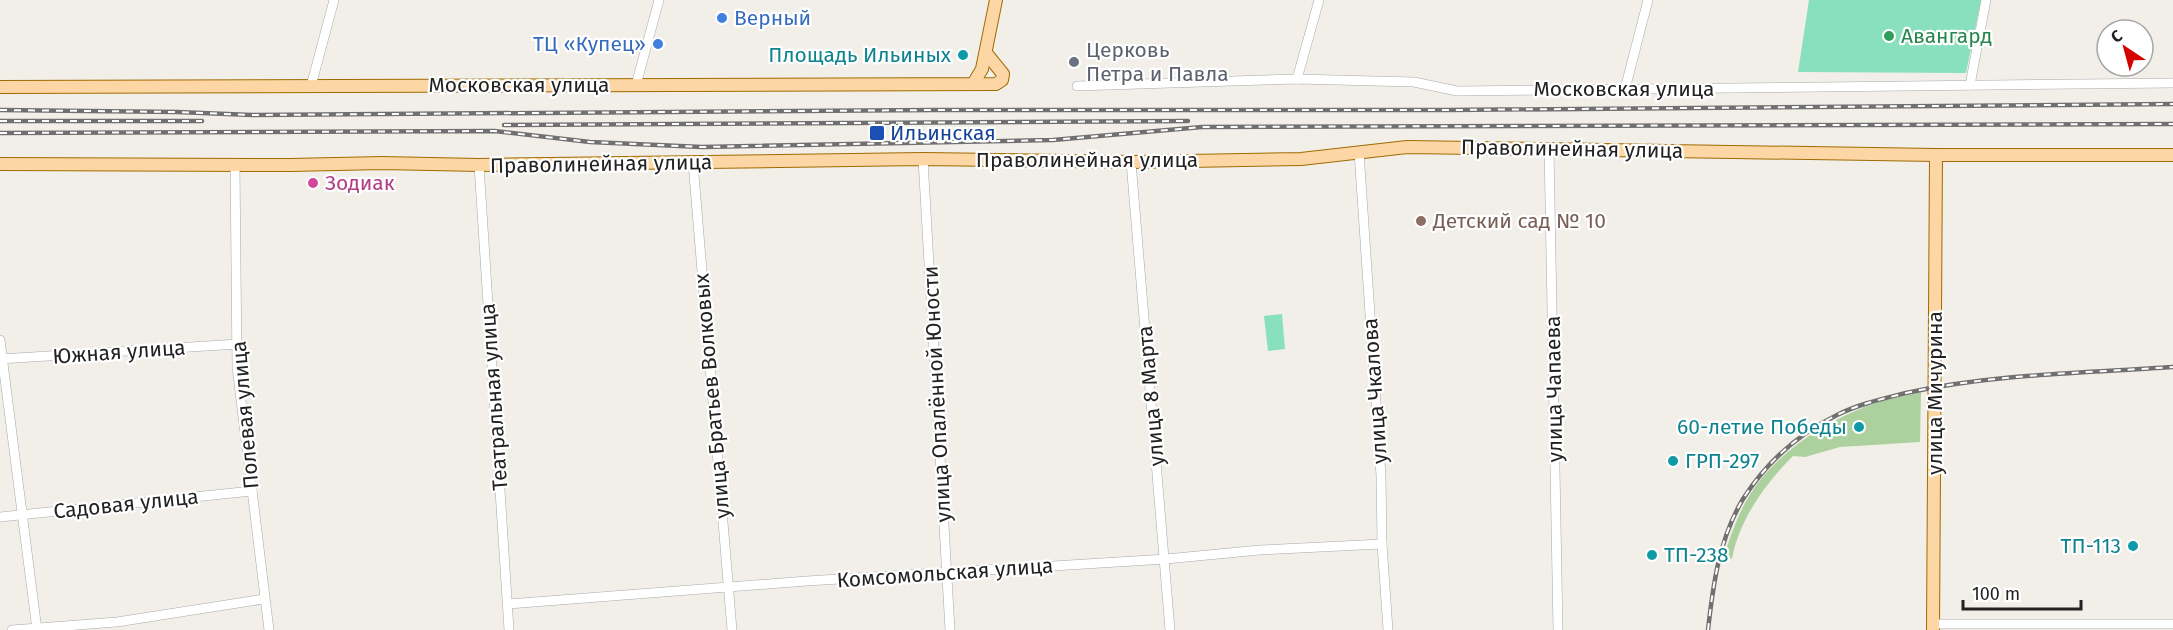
<svg xmlns="http://www.w3.org/2000/svg" width="2173" height="630" viewBox="0 0 2173 630" font-family="'Fira Sans',sans-serif">
  <style>
    .forest { fill: #add19e }
    .pitch { fill: #88e0be }
    .lines { fill: none; stroke-linecap: round; stroke-linejoin: round }
    .minor-casing { stroke: #a9a9a9; stroke-width: 10 }
    .major-casing { stroke: #a06b00; stroke-width: 14 }
    .minor { stroke: #fff; stroke-width: 9 }
    .major { stroke: #fcd6a4; stroke-width: 12 }
    .rail-casing { stroke: #707070; stroke-width: 4.5 }
    .rail { stroke: #fff; stroke-width: 2; stroke-dasharray: 7; stroke-linecap: butt }
    .shop-dot { fill: #3f7fe0; stroke: #fff; stroke-width: 2 }
    .leisure-dot { fill: #2e9e5b; stroke: #fff; stroke-width: 2 }
    .culture-dot { fill: #0f9aa8; stroke: #fff; stroke-width: 2 }
    .worship-dot { fill: #6b7280; stroke: #fff; stroke-width: 2 }
    .transit-dot { fill: #1a4fb4; stroke: #fff; stroke-width: 2 }
    .hotel-dot { fill: #d1479c; stroke: #fff; stroke-width: 2 }
    .education-dot { fill: #8d6e63; stroke: #fff; stroke-width: 2 }
    .labels { text-anchor: middle; stroke-width: 4.5; stroke-linejoin: round; paint-order: stroke }
    .shop-label { font-size: 21px; fill: #366cbe; stroke: #fff; text-anchor: start }
    .leisure-label { font-size: 21px; fill: #27864d; stroke: #fff; text-anchor: start }
    .worship-label { font-size: 21px; fill: #5b616d; stroke: #fff; text-anchor: start }
    .culture-label { font-size: 21px; fill: #0d838f; stroke: #fff; text-anchor: end }
    .street-label { font-size: 21px; fill: #222; stroke: #fff }
    .transit-label { font-size: 21px; fill: #164399; stroke: #fff; text-anchor: start }
    .hotel-label { font-size: 21px; fill: #b23c85; stroke: #fff; text-anchor: start }
    .education-label { font-size: 21px; fill: #785e54; stroke: #fff; text-anchor: start }
  </style>
  <rect width="100%" height="100%" fill="#f2efe9"/>
  <path class="forest" d="M 1921,392 L 1920,442 L 1840,447 L 1805,457 L 1793,456 C 1765,484 1739,520 1732,559 L 1724,555 C 1731,535 1738,514 1749,496 C 1776,453 1821,424 1867,406 C 1884,399 1903,397 1921,392 Z"/>
  <g class="pitch">
    <path d="M 1809,0 L 1981,0 L 1966,73 L 1798,72 Z"/>
    <path d="M 1282,314 L 1285,349 L 1268,351 L 1264,316 Z"/>
  </g>
  <g class="lines">
    <g class="minor-casing">
      <g id="minor">
        <path d="M 1297,79 L 1319,0"/>
        <path d="M 636,85 L 659,0"/>
        <path d="M 1970,85 L 1986,0"/>
        <path d="M 311,86 L 334,0"/>
        <path d="M 1077,86 L 1297,79 L 1414,82 L 1457,91 L 2173,83"/>
        <path d="M 1625,89 L 1648,0"/>
        <path d="M 1549,148 L 1558,630"/>
        <path d="M 1359,152 L 1381,476 L 1382,544 L 1388,630"/>
        <path d="M 923,159 L 950,630"/>
        <path d="M 1131,162 L 1170,630"/>
        <path d="M 693,163 L 732,630"/>
        <path d="M 235,164 L 237,367 L 269,630"/>
        <path d="M 479,165 L 509,630"/>
        <path d="M 0,340 L 37,630"/>
        <path d="M 0,359 L 238,344"/>
        <path d="M 0,517 L 252,491"/>
        <path d="M 508,604 L 807,581 L 1166,559 L 1260,550 L 1382,544"/>
        <path d="M 1933,624 L 2173,624"/>
        <path d="M 12,630 L 117,622 L 264,599"/>
      </g>
    </g>
    <g class="major-casing">
      <g id="major">
        <path d="M 973,84 L 982,69 L 996,0"/>
        <path d="M 0,87 L 996,84 L 1002,80 L 1003,74 L 986,53"/>
        <path d="M 0,164 L 290,165 L 382,163 L 479,165 L 923,159 L 1131,162 L 1301,159 L 1407,147 L 1936,155 L 2173,155"/>
        <path d="M 1933,630 L 1936,155"/>
      </g>
    </g>
    <use href="#minor" class="minor"/>
    <use href="#major" class="major"/>
    <g class="rail-casing">
      <g id="rail">
        <path d="M 0,110 L 177,112 L 252,115 L 935,110 L 1450,110 L 2173,104"/>
        <path d="M 0,121 L 202,121"/>
        <path d="M 504,125 L 1188,121"/>
        <path d="M 0,133 L 494,131 L 590,142 L 702,147 L 1053,140 L 1202,127 L 2173,124"/>
        <path d="M 1708,630 C 1713,585 1719,539 1743,499 C 1766,463 1798,434 1837,415 C 1859,404 1882,399 1906,393 C 1993,374 2084,373 2173,367"/>
      </g>
    </g>
    <use href="#rail" class="rail"/>
  </g>
  <g class="shop-dot">
    <circle cx="722" cy="18" r="6"/>
    <circle cx="658" cy="44" r="6"/>
  </g>
  <circle class="leisure-dot" cx="1889" cy="36" r="6"/>
  <g class="culture-dot">
    <circle cx="963" cy="55" r="6"/>
    <circle cx="1859" cy="427" r="6"/>
    <circle cx="1673" cy="461" r="6"/>
    <circle cx="2133" cy="546" r="6"/>
    <circle cx="1652" cy="555" r="6"/>
  </g>
  <circle class="worship-dot" cx="1074" cy="62" r="6"/>
  <rect class="transit-dot" x="869" y="125" width="16" height="16" rx="3"/>
  <circle class="hotel-dot" cx="313" cy="183" r="6"/>
  <circle class="education-dot" cx="1421" cy="221" r="6"/>
  <g class="labels">
    <g class="shop-label">
      <text x="734" y="25">Верный</text>
      <text x="646" y="51" text-anchor="end">ТЦ «Купец»</text>
    </g>
    <g class="leisure-label">
      <text x="1901" y="43">Авангард</text>
    </g>
    <g class="worship-label">
      <text x="1086" y="57">Церковь<tspan x="1086" dy="24">Петра и Павла</tspan></text>
    </g>
    <g class="culture-label">
      <text x="951" y="62">Площадь Ильиных</text>
      <text x="1847" y="434">60-летие Победы</text>
      <text x="1685" y="468" text-anchor="start">ГРП-297</text>
      <text x="2121" y="553">ТП-113</text>
      <text x="1664" y="562" text-anchor="start">ТП-238</text>
    </g>
    <g class="street-label">
      <text x="519" y="92">Московская улица</text>
      <text x="1624" y="96">Московская улица</text>
      <text transform="translate(1572 149) rotate(1)" y="7">Праволинейная улица</text>
      <text x="1087" y="167">Праволинейная улица</text>
      <text transform="translate(601 164) rotate(-1)" y="7">Праволинейная улица</text>
      <text transform="translate(119 352) rotate(-4)" y="7">Южная улица</text>
      <text transform="translate(1554 389) rotate(-91)" y="7">улица Чапаева</text>
      <text transform="translate(1375 391) rotate(-94)" y="7">улица Чкалова</text>
      <text transform="translate(1935 393) rotate(-90)" y="7">улица Мичурина</text>
      <text transform="translate(937 394) rotate(-93)" y="7">улица Опалённой Юности</text>
      <text transform="translate(712 396) rotate(-95)" y="7">улица Братьев Волковых</text>
      <text transform="translate(1151 396) rotate(-95)" y="7">улица 8 Марта</text>
      <text transform="translate(494 397) rotate(-94)" y="7">Театральная улица</text>
      <text transform="translate(245 415) rotate(-95)" y="7">Полевая улица</text>
      <text transform="translate(126 504) rotate(-6)" y="7">Садовая улица</text>
      <text transform="translate(945 573) rotate(-4)" y="7">Комсомольская улица</text>
    </g>
    <g class="transit-label">
      <text x="890" y="140">Ильинская</text>
    </g>
    <g class="hotel-label">
      <text x="325" y="190">Зодиак</text>
    </g>
    <g class="education-label">
      <text x="1433" y="228">Детский сад № 10</text>
    </g>
  </g>
  <g transform="translate(2125 48) rotate(324)"><circle r="28" fill="#ffffff" stroke="#a7a7a7" stroke-width="1.5"/>
  <path d="M0-4.5L10 22L0 15L-10 22Z" fill="#d40000"/>
  <text y="-9" font-size="16" font-weight="bold" text-anchor="middle" fill="#222222">С</text>
  </g>
  <path d="M1963 600v9h118v-9" fill="none" stroke="#222222" stroke-width="3"/>
  <text x="1972" y="600" font-size="18" fill="#222222" stroke="#ffffff" stroke-width="4.5" paint-order="stroke">100 m</text>
</svg>
